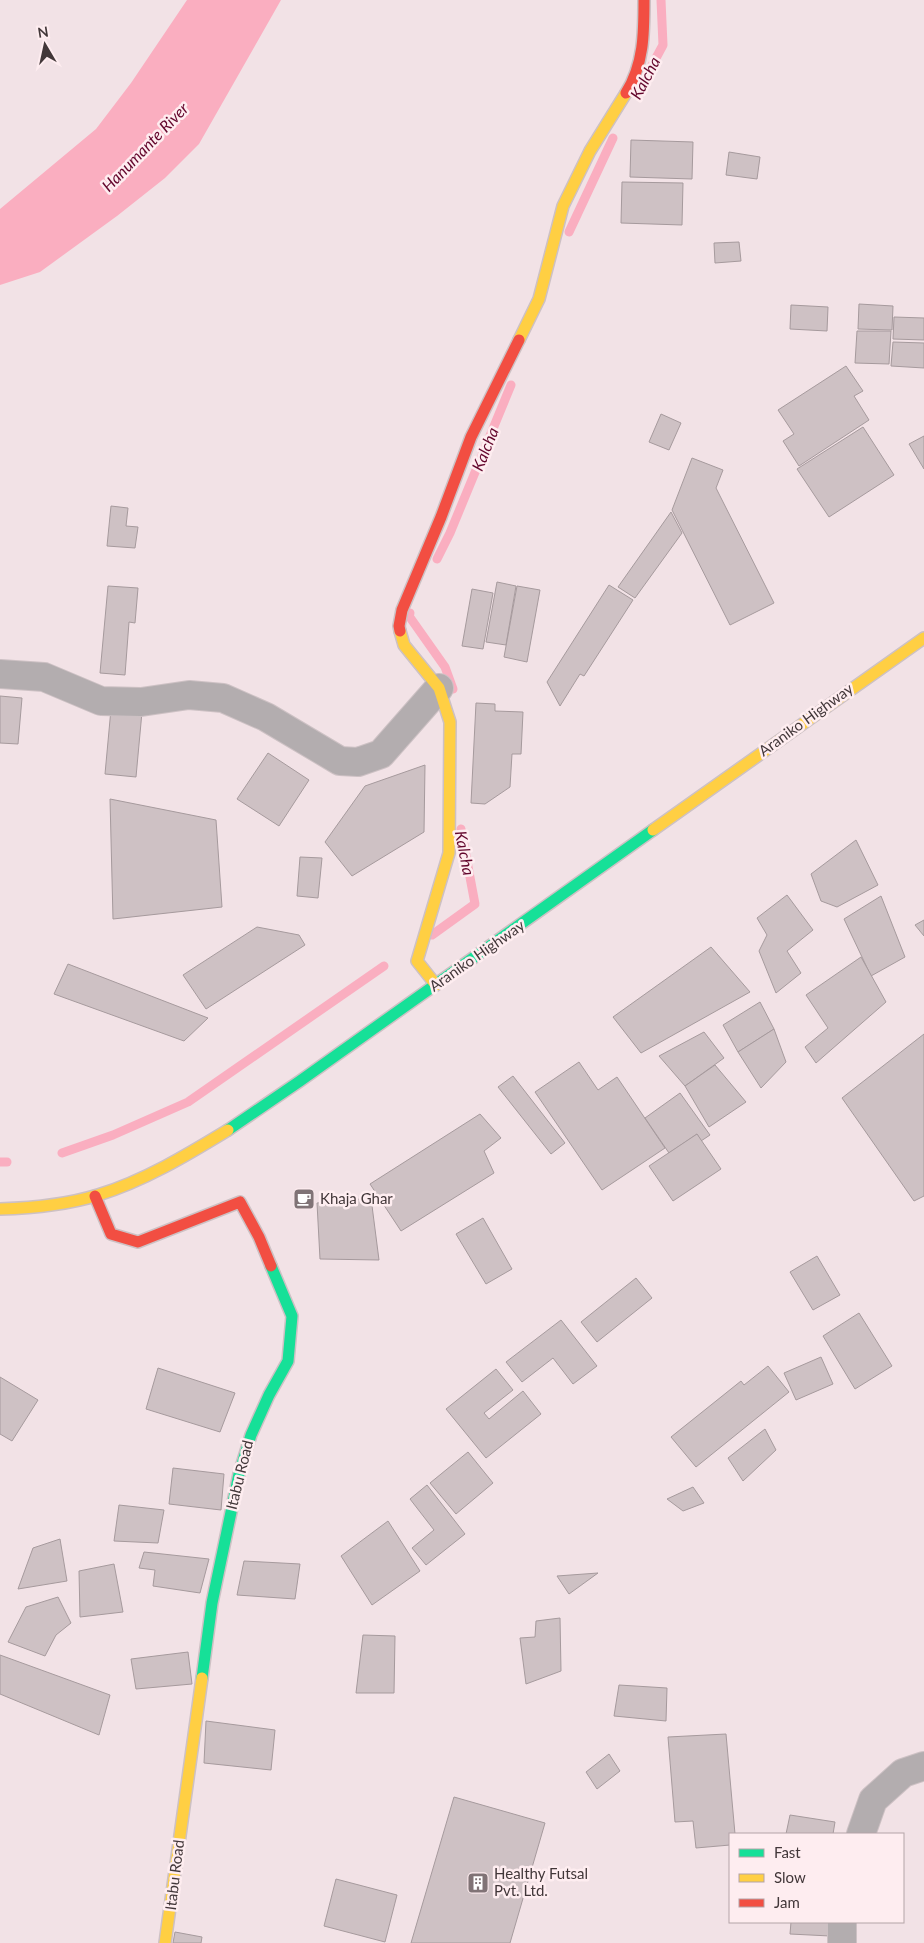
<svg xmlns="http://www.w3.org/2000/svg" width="924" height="1943" viewBox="0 0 924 1943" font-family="Lato,sans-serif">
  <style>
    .water { fill: #faaec0 }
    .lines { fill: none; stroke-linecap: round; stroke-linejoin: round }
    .stream { stroke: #faaec0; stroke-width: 9 }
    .building { fill: #cec1c4; stroke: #a69a9d }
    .street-casing { stroke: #cdc1c4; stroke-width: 30 }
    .fast-casing { stroke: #cdc1c4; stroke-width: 14 }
    .slow-casing { stroke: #cdc1c4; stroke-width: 14 }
    .jam-casing { stroke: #cdc1c4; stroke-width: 14 }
    .street { stroke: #b3adaf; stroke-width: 28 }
    .fast { stroke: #16e098; stroke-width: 11 }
    .slow { stroke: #ffcf43; stroke-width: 11 }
    .jam { stroke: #f24e42; stroke-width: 11 }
    .labels { text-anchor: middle; stroke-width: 5; stroke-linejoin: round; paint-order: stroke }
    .street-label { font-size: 15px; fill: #423739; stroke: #feedf0 }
    .poi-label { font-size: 15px; fill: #423739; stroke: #feedf0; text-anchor: start }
    .water-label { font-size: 16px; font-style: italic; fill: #63062c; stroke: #feedf0 }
  </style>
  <rect width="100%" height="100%" fill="#f2e2e6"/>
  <path class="water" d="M 187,0 L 281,0 L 199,144 L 165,178 L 117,216 L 40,272 L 0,285 L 0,209 L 96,129 L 131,83 Z"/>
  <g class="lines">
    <g class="stream">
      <path d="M 649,71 L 663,45 L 661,0"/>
      <path d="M 569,232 L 613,138"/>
      <path d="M 437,559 L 450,533 L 511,385"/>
      <path d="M 410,613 L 409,616 L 445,667 L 453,689"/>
      <path d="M 432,935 L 475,904 L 461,829"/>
      <path d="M 62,1153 L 113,1135 L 188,1102 L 384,966"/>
      <path d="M 0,1162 L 7,1162"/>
    </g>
  </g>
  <g class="building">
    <path d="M 631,140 L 693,142 L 692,179 L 630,177 Z"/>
    <path d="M 729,152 L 760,157 L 757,179 L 726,175 Z"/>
    <path d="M 622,182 L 683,183 L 682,225 L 621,223 Z"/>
    <path d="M 739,242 L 741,261 L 715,263 L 714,243 Z"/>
    <path d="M 859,304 L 893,306 L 892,330 L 858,329 Z"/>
    <path d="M 791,305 L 828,307 L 827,331 L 790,329 Z"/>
    <path d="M 894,317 L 924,318 L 924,340 L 893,339 Z"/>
    <path d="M 857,331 L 891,331 L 889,364 L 855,363 Z"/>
    <path d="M 893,342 L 924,343 L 924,368 L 891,366 Z"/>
    <path d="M 846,366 L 863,391 L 854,396 L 869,420 L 799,466 L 783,441 L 794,434 L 778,410 Z"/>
    <path d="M 661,414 L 681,423 L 669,450 L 649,442 Z"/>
    <path d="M 863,427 L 894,475 L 829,517 L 797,469 Z"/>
    <path d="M 924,436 L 924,469 L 909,444 Z"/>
    <path d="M 692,458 L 723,470 L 716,488 L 774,603 L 730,625 L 672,510 Z"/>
    <path d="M 111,506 L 128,508 L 126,526 L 138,527 L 135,548 L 107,546 Z"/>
    <path d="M 671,512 L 682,533 L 635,598 L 618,587 Z"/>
    <path d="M 497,582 L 516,586 L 506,645 L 486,642 Z"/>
    <path d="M 609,585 L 633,600 L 584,676 L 580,674 L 560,706 L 547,682 Z"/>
    <path d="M 108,586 L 138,588 L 135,623 L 129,622 L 125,675 L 100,673 Z"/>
    <path d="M 517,586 L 540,590 L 527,662 L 504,657 Z"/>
    <path d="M 472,589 L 493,593 L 483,649 L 462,646 Z"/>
    <path d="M 0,696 L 22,698 L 18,744 L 0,743 Z"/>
    <path d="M 476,703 L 495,704 L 495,711 L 523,712 L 521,754 L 512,754 L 510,787 L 485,804 L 471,803 Z"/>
    <path d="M 111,709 L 142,712 L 136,777 L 105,774 Z"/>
    <path d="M 268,753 L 309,780 L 279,826 L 237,799 Z"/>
    <path d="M 425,765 L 424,832 L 352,876 L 325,842 L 365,786 Z"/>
    <path d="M 110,799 L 216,820 L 222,907 L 113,919 Z"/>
    <path d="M 856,840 L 878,885 L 837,907 L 821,901 L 811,874 Z"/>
    <path d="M 300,857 L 322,858 L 318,898 L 297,896 Z"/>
    <path d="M 787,895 L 813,930 L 787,951 L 801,973 L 776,993 L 759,951 L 767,935 L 757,918 Z"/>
    <path d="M 881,896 L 905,957 L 871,976 L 844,919 Z"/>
    <path d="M 924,920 L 924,936 L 915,925 Z"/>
    <path d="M 257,927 L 299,935 L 305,945 L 206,1009 L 183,975 Z"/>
    <path d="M 711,947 L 750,992 L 641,1053 L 613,1017 Z"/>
    <path d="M 861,957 L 886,1002 L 816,1063 L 805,1047 L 828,1028 L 806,995 Z"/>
    <path d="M 68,964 L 208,1018 L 184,1041 L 54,994 Z"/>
    <path d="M 760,1002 L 774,1029 L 738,1052 L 723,1025 Z"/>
    <path d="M 774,1029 L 786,1062 L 761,1088 L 738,1052 Z"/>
    <path d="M 704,1032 L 724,1058 L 685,1086 L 659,1056 Z"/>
    <path d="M 924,1034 L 924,1196 L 914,1201 L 842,1098 Z"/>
    <path d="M 579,1062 L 598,1090 L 617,1077 L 665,1148 L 602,1190 L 535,1092 Z"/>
    <path d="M 715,1065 L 746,1102 L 709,1127 L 685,1086 Z"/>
    <path d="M 513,1076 L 565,1143 L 551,1154 L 498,1087 Z"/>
    <path d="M 680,1093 L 710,1135 L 701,1141 L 697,1134 L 669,1153 L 645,1118 Z"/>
    <path d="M 480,1114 L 501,1138 L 484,1151 L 494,1173 L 401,1231 L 370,1184 Z"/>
    <path d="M 697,1134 L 721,1169 L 673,1201 L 649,1166 Z"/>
    <path d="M 371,1198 L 379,1260 L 320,1259 L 317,1203 Z"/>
    <path d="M 483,1218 L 512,1269 L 486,1284 L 456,1234 Z"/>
    <path d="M 817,1256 L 840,1295 L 813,1310 L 790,1272 Z"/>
    <path d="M 636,1278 L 652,1298 L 597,1342 L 581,1322 Z"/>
    <path d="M 859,1313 L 892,1366 L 855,1389 L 823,1336 Z"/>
    <path d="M 561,1320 L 597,1366 L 573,1384 L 553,1358 L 522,1382 L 506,1362 Z"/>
    <path d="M 821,1357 L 833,1384 L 796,1400 L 784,1373 Z"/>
    <path d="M 768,1366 L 789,1392 L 696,1467 L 671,1437 L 741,1381 L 744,1385 Z"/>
    <path d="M 158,1368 L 235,1393 L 220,1432 L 146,1409 Z"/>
    <path d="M 496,1369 L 513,1390 L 484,1413 L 489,1419 L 523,1391 L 541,1414 L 486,1458 L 446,1409 Z"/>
    <path d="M 0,1377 L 38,1400 L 12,1441 L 0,1434 Z"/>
    <path d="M 765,1429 L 776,1450 L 743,1481 L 728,1458 Z"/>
    <path d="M 468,1452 L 493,1483 L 456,1514 L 430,1483 Z"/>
    <path d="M 173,1468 L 224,1474 L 221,1510 L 169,1504 Z"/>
    <path d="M 427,1485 L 465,1534 L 426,1565 L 412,1548 L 434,1530 L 410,1499 Z"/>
    <path d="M 693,1487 L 704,1503 L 683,1511 L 667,1499 Z"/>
    <path d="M 119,1505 L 164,1510 L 158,1543 L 114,1541 Z"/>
    <path d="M 388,1521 L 420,1571 L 372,1605 L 341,1556 Z"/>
    <path d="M 60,1539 L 67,1581 L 18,1589 L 33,1548 Z"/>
    <path d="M 144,1552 L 209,1559 L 200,1593 L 153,1586 L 155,1570 L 139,1568 Z"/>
    <path d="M 244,1561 L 300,1564 L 295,1599 L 237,1595 Z"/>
    <path d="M 114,1564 L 123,1612 L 80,1617 L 79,1571 Z"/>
    <path d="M 598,1573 L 569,1594 L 557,1576 Z"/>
    <path d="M 58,1597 L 71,1623 L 56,1635 L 45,1656 L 8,1642 L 26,1607 Z"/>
    <path d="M 560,1618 L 561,1671 L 526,1684 L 520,1638 L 535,1637 L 536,1621 Z"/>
    <path d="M 363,1635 L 395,1636 L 394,1693 L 356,1693 Z"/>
    <path d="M 188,1652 L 192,1684 L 136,1689 L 131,1659 Z"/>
    <path d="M 0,1655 L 110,1695 L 99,1735 L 0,1694 Z"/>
    <path d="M 619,1685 L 667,1688 L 666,1721 L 614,1716 Z"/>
    <path d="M 206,1721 L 275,1730 L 271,1770 L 204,1763 Z"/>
    <path d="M 726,1734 L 735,1834 L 730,1834 L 730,1845 L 696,1848 L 693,1821 L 675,1822 L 668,1737 Z"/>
    <path d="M 609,1754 L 620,1771 L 597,1789 L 586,1772 Z"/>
    <path d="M 454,1797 L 545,1823 L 510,1943 L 411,1943 Z"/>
    <path d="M 790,1815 L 835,1822 L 833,1834 L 786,1834 Z"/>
    <path d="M 336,1879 L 397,1895 L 385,1942 L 324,1926 Z"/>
    <path d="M 791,1922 L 831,1922 L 830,1936 L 790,1934 Z"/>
    <path d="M 175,1932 L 202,1937 L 201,1943 L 173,1943 Z"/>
  </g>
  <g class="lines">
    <g class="street-casing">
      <g id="street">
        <path d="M 0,674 L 44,677 L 101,701 L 141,702 L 189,695 L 223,698 L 266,717 L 340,761 L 358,762 L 381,754 L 439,688"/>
        <path d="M 861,1834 L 873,1800 L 903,1773 L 924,1766"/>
        <path d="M 842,1922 L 842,1943"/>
      </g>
    </g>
    <g class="fast-casing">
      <g id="fast">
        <path d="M 228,1130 L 300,1081 L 653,830"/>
        <path d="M 202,1678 L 212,1603 L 239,1474 L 251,1435 L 269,1395 L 288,1361 L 292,1316 L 271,1266"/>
      </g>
    </g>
    <g class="slow-casing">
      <g id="slow">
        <path d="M 519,340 L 539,299 L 563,206 L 590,151 L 626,93"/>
        <path d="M 400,631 L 404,645 L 439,688 L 450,722 L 449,853 L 417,961 L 436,985"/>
        <path d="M 653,830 L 924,638"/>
        <path d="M 0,1209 C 33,1208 66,1205 98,1195 C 144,1181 187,1155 228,1130"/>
        <path d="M 165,1943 L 202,1678"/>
      </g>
    </g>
    <g class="jam-casing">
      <g id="jam">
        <path d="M 626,93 C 644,64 644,33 644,0"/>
        <path d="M 400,631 L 399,626 L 402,610 L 441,517 L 471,437 L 519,340"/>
        <path d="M 95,1196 L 111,1234 L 138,1242 L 240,1202 L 259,1237 L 271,1266"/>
      </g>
    </g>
    <use href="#street" class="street"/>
    <use href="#fast" class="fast"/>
    <use href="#slow" class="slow"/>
    <use href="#jam" class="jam"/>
  </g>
  <defs>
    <g id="cafe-square" transform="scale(1.125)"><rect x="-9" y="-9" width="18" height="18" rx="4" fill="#807376" stroke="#feedf0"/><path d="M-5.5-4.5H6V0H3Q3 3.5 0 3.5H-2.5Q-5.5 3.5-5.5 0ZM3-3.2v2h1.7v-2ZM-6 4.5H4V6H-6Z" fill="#fff"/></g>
    <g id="building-square" transform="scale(1.125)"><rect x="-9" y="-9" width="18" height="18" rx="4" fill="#807376" stroke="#feedf0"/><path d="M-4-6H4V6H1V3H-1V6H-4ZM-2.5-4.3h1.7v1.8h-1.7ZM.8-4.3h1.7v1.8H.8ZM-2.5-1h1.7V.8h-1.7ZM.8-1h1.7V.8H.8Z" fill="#fff"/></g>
  </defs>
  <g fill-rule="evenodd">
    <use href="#cafe-square" x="304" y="1199"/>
    <use href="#building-square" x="478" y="1883"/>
  </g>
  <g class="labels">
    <g class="street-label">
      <text transform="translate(806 720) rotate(-36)" y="5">Araniko Highway</text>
      <text transform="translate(477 956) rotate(-35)" y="5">Araniko Highway</text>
      <text transform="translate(240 1475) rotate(-76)" y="5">Itabu Road</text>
      <text transform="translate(175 1875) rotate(-83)" y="5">Itabu Road</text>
    </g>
    <g class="poi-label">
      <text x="320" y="1204">Khaja Ghar</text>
      <text x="494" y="1879">Healthy Futsal<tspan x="494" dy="17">Pvt. Ltd.</tspan></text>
    </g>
    <g class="water-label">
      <text transform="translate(645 78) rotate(-62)" y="6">Kalcha</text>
      <text transform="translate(145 147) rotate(-46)" y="6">Hanumante River</text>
      <text transform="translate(485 449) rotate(-68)" y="6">Kalcha</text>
      <text transform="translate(465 853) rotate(79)" y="6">Kalcha</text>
    </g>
  </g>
  <rect x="729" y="1833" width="175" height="90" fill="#feedf0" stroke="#b3a4a7"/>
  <rect x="739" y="1849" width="25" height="8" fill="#16e098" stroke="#b3a4a7"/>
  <text x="774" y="1858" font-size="15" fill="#423739">Fast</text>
  <rect x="739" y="1874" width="25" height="8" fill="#ffcf43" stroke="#b3a4a7"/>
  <text x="774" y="1883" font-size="15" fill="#423739">Slow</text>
  <rect x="739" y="1899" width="25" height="8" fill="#f24e42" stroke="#b3a4a7"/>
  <text x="774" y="1908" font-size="15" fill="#423739">Jam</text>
  <g transform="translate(45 45) rotate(351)" stroke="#feedf0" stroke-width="4" paint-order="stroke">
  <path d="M0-4L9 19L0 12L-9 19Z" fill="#423739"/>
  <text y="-8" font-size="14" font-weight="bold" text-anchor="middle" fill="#423739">N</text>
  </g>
</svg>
